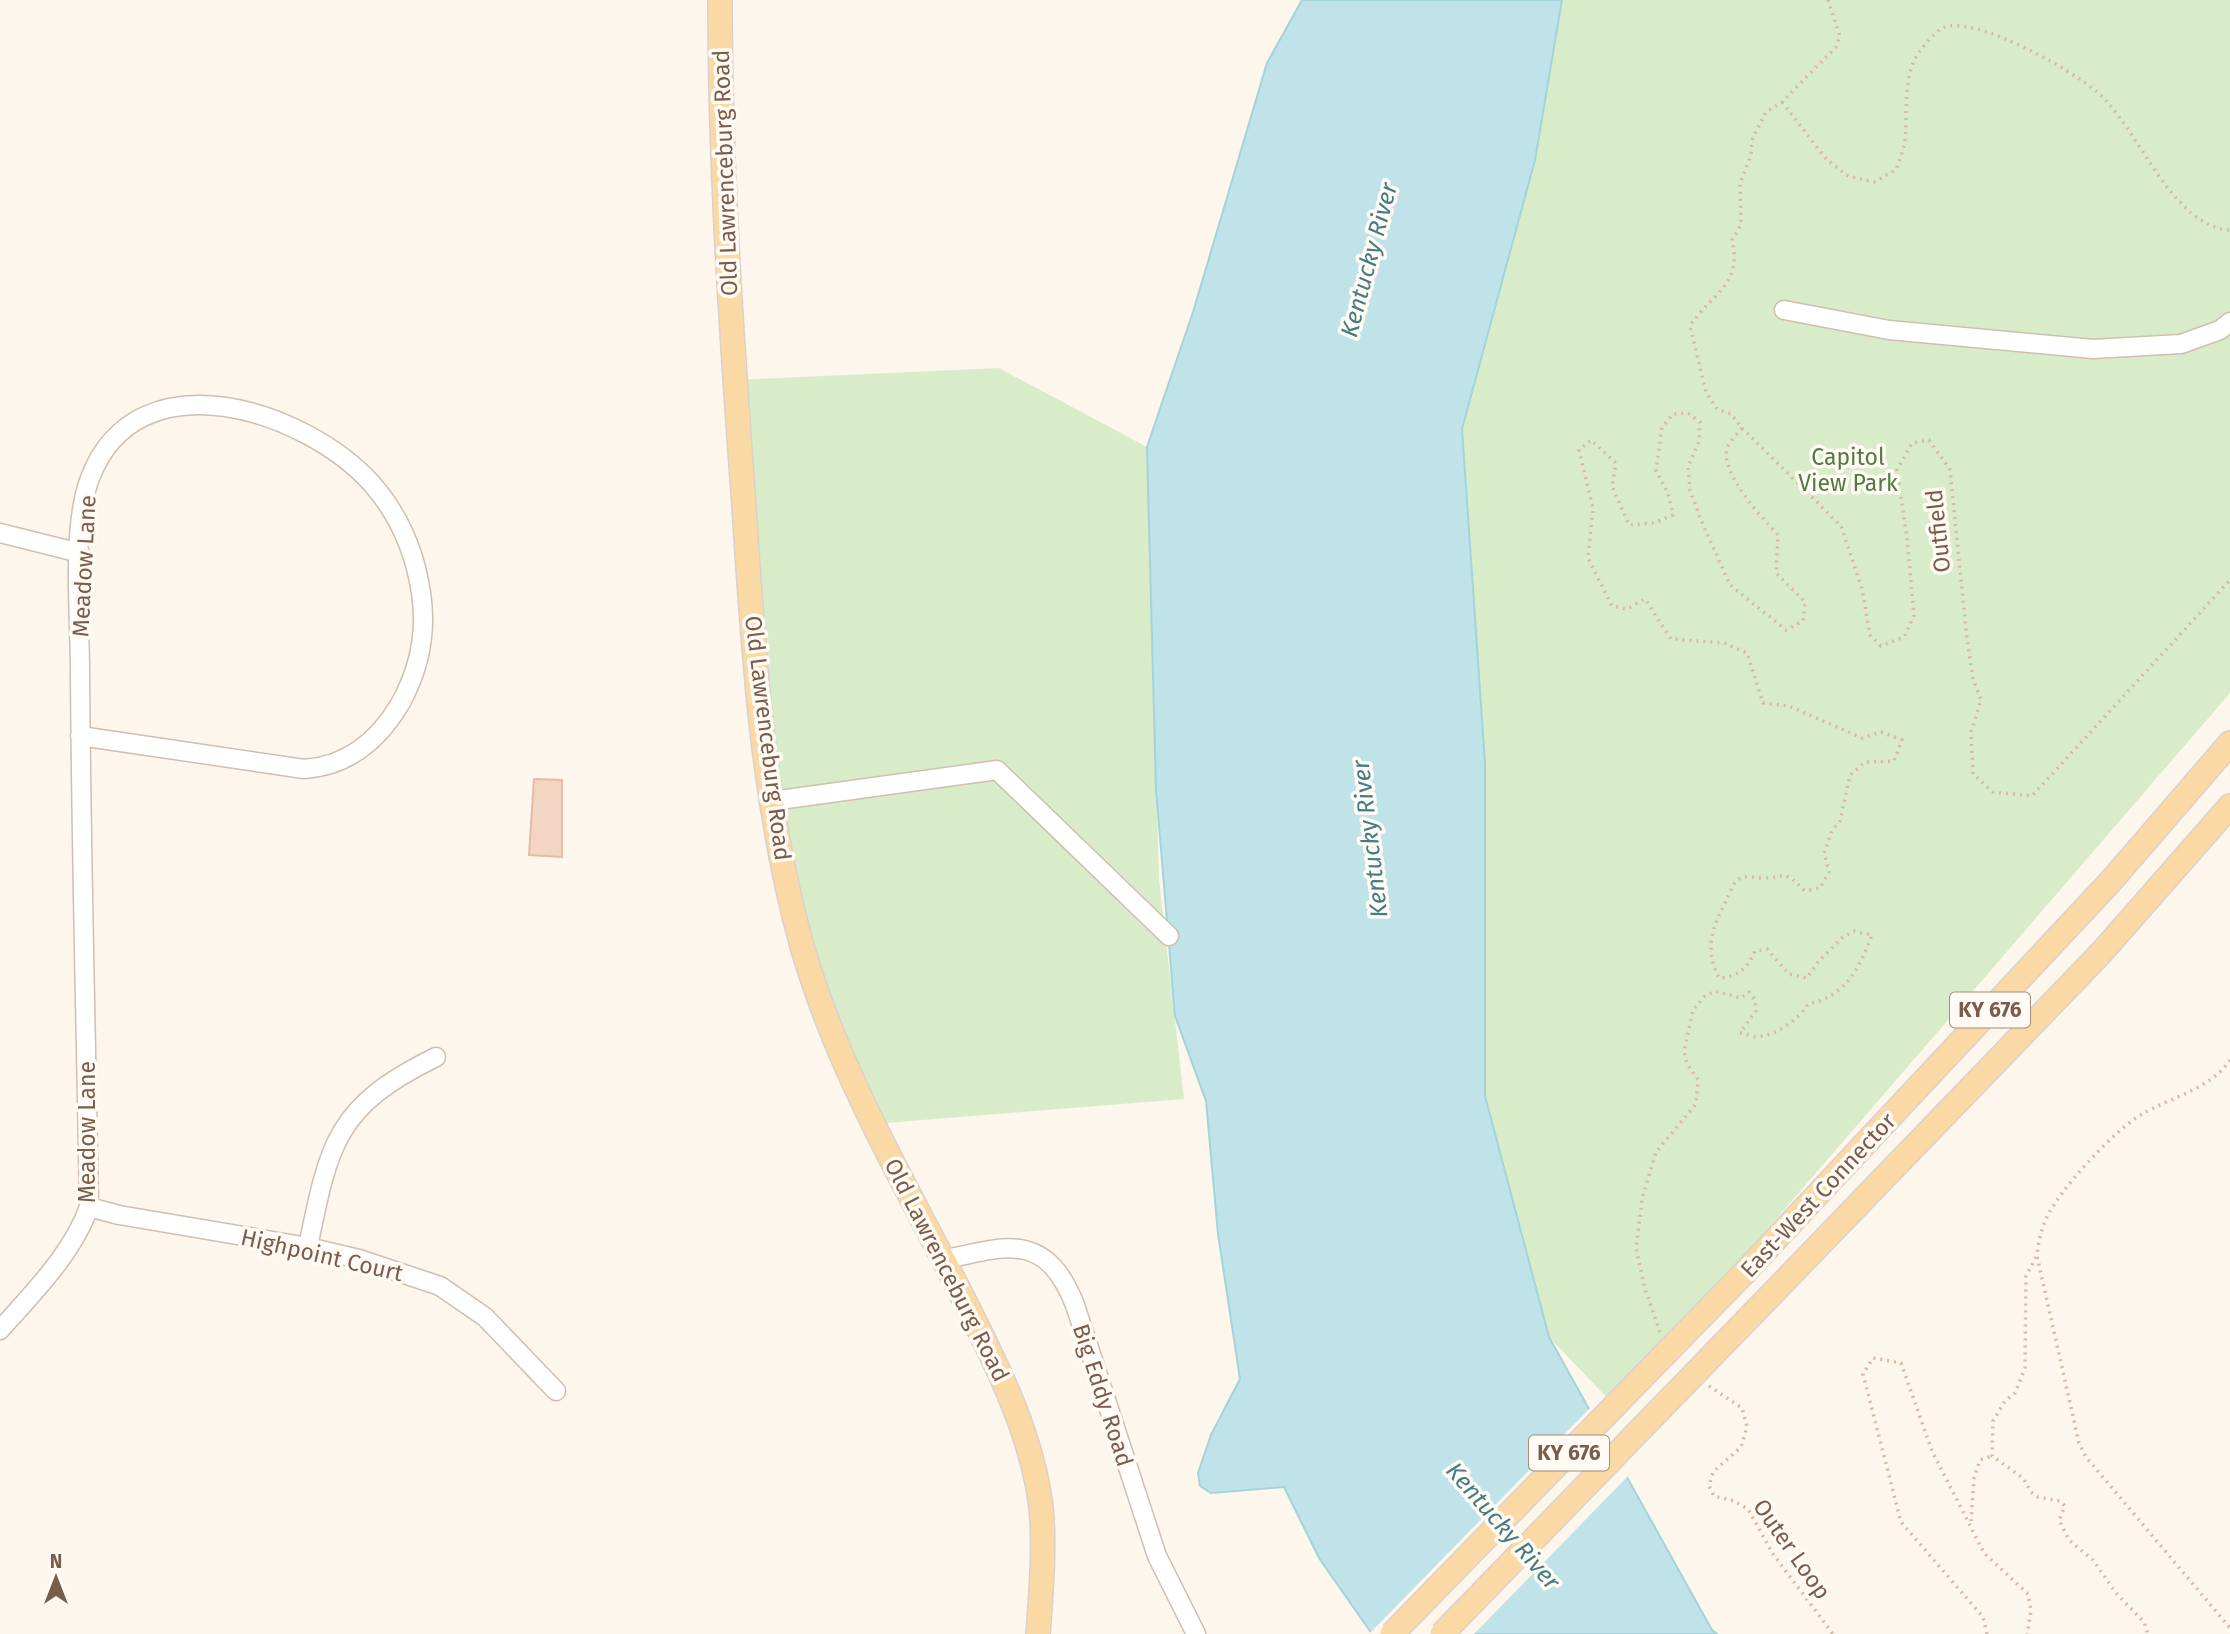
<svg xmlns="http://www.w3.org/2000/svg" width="2230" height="1634" viewBox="0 0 2230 1634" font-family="'Fira Sans',sans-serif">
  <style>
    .green { fill: #d8ecc9 }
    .water { fill: #bfe3e8; stroke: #a5d3da; stroke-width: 2 }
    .pier { fill: #fdf6ec }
    .building { fill: #f3d5c3; stroke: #e6bba3; stroke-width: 2 }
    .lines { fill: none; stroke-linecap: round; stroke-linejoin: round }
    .minor-casing { stroke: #d1beb0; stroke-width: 21 }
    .major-casing { stroke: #dad1cd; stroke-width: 26 }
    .path { stroke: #d9b8a5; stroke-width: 3.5; stroke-dasharray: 2 5; stroke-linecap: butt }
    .minor { stroke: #fff; stroke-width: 18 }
    .major { stroke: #fbd9a5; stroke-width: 23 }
    .major-bridge-casing { stroke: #dad1cd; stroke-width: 26; stroke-linecap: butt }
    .major-bridge { stroke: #fbd9a5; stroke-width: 23 }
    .labels { text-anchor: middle; stroke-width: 7; stroke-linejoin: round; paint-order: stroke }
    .shield { fill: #fffaf3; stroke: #a28b7f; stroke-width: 2 }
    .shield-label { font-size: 21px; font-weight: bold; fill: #7a5c4d }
    .street-label { font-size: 23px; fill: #7a5c4d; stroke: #fffaf3 }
    .park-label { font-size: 23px; fill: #537a41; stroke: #fffaf3 }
    .water-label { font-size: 24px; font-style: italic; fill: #437c86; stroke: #fffaf3 }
  </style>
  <rect width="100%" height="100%" fill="#fdf6ec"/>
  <g class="green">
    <path d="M 1562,0 L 2230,0 L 2230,693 L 1615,1406 L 1549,1337 L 1485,1096 L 1485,763 L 1462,429 L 1535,160 Z"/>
    <path d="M 999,368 L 1147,447 L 1159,880 L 1184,1099 L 861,1125 L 786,853 L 735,380 Z"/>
  </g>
  <path class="water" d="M 1302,0 L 1562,0 L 1535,160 L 1462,429 L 1485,763 L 1485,1096 L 1549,1337 L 1712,1630 L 1717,1634 L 1372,1634 L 1319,1558 L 1284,1487 L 1211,1493 L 1200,1486 L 1198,1473 L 1211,1435 L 1240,1379 L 1218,1234 L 1206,1101 L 1175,1016 L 1156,790 L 1147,447 L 1193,312 L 1267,63 Z"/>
  <path class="pier" d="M 1591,1407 L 1629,1475 L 1474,1634 L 1369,1634 Z"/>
  <path class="building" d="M 534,779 L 562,780 L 562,857 L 529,855 Z"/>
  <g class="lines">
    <g class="minor-casing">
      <g id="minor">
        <path d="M 1784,310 L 1889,330 L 2093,349 L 2181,344 L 2220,330 L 2230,322"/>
        <path d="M 0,533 L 80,553"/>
        <path d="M 772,801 L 997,770 L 1169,936"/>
        <path d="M 89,1207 L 119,1215 L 308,1247 L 359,1259 L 440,1286 L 485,1317 L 556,1391"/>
        <path d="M 308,1247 C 329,1143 336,1106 436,1057"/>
        <path d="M 943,1260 C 1008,1245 1046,1232 1075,1305 L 1157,1556 L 1196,1634"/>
        <path d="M 0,1330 C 32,1294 73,1253 89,1207 C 86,1028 81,849 80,670 C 80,616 71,527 90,478 C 137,354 306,410 372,484 C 400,516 415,552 421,593 C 427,632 419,670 400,704 C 378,741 348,766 304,769 L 80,736"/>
      </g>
    </g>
    <g class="major-casing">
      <g id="major">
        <path d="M 720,0 C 720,164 731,328 743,492 C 753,644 761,799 802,946 C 836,1064 897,1170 953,1278 C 989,1350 1031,1426 1041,1507 C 1045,1549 1041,1592 1038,1634"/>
        <path d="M 1745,1272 L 2111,881 L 2230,743"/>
        <path d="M 1770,1296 L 2101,953 L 2230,806"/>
      </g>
    </g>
    <g class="path">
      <path d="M 1782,102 L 1827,160 L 1848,176 L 1874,182 L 1896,170 C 1899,160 1904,150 1905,140 C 1908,112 1902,74 1920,51 C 1924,45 1936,31 1943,28 C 1974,14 2072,70 2097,92 C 2140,129 2170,226 2230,230"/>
      <path d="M 1742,428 L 1841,526 L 1862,589 L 1870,635 L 1881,646 L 1904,637 L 1914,616 L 1907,538 L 1897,470 L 1912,443 L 1929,440 L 1950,470 L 1967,639 L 1973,679 L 1981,700 L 1971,732 L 1973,774 L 1993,792 L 2032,796 L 2230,580"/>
      <path d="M 2230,1060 C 2212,1088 2172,1097 2144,1113 C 2117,1127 2058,1191 2046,1219 C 2041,1231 2038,1243 2037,1256 L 2079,1443 L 2086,1457 L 2230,1628"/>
      <path d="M 2036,1257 L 2026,1276 L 2025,1368 L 2015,1393 L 2005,1401 L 1993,1421 L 1992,1456 L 2023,1478 L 2031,1492 L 2038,1497 L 2060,1501 L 2065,1506 L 2059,1520 L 2069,1540 L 2093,1560 L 2116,1593 L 2144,1622 L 2148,1634"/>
      <path d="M 1660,1332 L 1645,1289 L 1636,1249 L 1642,1199 L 1656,1152 L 1696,1104 L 1698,1080 L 1687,1064 L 1684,1051 L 1693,1010 L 1704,997 L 1715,991 L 1741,998 L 1749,992 L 1755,1000 L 1756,1011 L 1740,1033 C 1747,1034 1755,1038 1762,1036 C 1778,1034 1801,1017 1808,1004 C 1846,996 1859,969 1872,935 L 1854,931 L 1843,937 L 1819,961 L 1807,978 L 1789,974 L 1767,949 L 1755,951 C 1748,968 1738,977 1719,978 C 1704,948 1712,928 1726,901 C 1729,895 1732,886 1736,881 C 1744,874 1754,878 1763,878 C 1788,878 1782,868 1805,891 L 1820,888 L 1829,872 L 1824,853 L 1831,833 L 1840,821 L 1850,775 L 1865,762 L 1894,761 L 1902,740 L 1881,732 L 1862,738 L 1789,706 L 1763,703 L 1747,653 L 1724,643 L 1671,639 L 1645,599 L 1627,609 L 1612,606 L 1588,558 L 1593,508 L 1579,450 L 1591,440 L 1616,463 L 1612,486 L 1629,525 L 1654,523 L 1673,515 L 1668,493 L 1656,471 L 1662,428 L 1673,414 L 1688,413 L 1700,422 L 1699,441 L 1688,467 L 1690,490 L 1701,520 L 1730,585 L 1786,630 L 1803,621 L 1805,602 L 1776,573 L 1778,535 C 1762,517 1717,471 1728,446 C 1731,440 1738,433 1742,428 L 1731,414 L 1717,409 L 1706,392 L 1690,326 C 1711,293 1743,286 1732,240 L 1741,225 L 1740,184 L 1751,155 L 1752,140 L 1766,112 L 1782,102 L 1836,47 L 1840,36 L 1828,0"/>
      <path d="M 1709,1386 L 1742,1408 L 1747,1427 L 1741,1447 L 1713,1472 L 1709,1486 L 1714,1496 L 1734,1501 L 1748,1509 L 1773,1554 L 1833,1634"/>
      <path d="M 1971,1521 L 1974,1478 L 1980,1460 L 1992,1456"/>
      <path d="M 1987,1634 L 1983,1617 L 1901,1522 L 1863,1374 L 1873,1358 L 1901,1363 L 1932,1451 L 1984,1553 L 2028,1594 L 2031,1611 L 2027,1634"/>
    </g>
    <use href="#minor" class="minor"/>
    <use href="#major" class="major"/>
    <g class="major-bridge-casing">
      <g id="major-bridge">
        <path d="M 1392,1634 L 1745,1272"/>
        <path d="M 1442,1634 L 1770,1296"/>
      </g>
    </g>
    <use href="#major-bridge" class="major-bridge"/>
  </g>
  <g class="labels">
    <g class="shield">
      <rect x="1950" y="992.5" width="80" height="35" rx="5"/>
      <rect x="1529" y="1435.5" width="80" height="35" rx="5"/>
    </g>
    <g class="shield-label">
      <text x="1990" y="1017">KY 676</text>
      <text x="1569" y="1460">KY 676</text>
    </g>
    <g class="street-label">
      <text transform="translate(725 173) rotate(-92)" y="8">Old Lawrenceburg Road</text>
      <text transform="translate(1938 531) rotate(-96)" y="8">Outfield</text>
      <text transform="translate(84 566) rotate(-87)" y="8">Meadow Lane</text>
      <text transform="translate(768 738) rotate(83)" y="8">Old Lawrenceburg Road</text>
      <text transform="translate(87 1132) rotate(-90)" y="8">Meadow Lane</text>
      <text transform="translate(1818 1195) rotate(-47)" y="8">East-West Connector</text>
      <text transform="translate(322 1255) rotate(13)" y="8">Highpoint Court</text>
      <text transform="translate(947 1270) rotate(63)" y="8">Old Lawrenceburg Road</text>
      <text transform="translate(1103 1395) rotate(72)" y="8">Big Eddy Road</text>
      <text transform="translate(1792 1549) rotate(55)" y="8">Outer Loop</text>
    </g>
    <g class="park-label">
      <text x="1848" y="465">Capitol<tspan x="1848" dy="26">View Park</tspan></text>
    </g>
    <g class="water-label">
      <text transform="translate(1369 260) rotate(-75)" y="8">Kentucky River</text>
      <text transform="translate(1370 839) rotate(-97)" y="8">Kentucky River</text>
      <text transform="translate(1503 1526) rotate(49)" y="8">Kentucky River</text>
    </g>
  </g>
  <g transform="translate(56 1578)" stroke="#fffaf3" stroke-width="5" paint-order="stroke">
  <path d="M0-5L12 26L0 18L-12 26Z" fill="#7a5c4d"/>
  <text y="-10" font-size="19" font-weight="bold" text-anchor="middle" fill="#7a5c4d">N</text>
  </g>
</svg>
